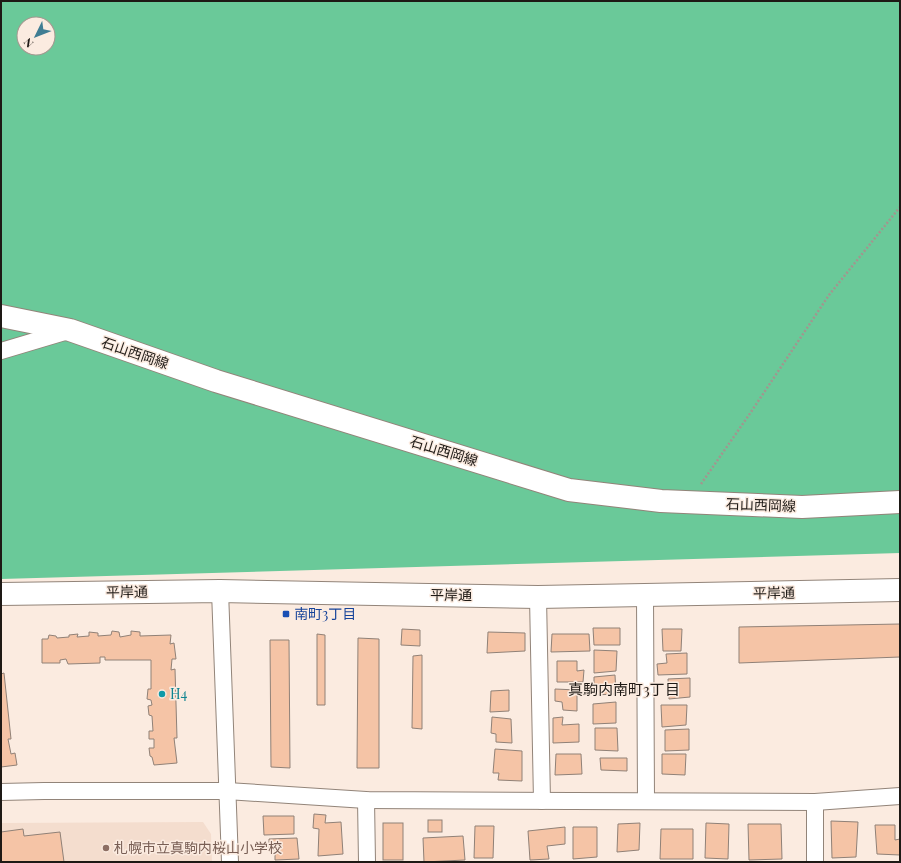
<svg xmlns="http://www.w3.org/2000/svg" width="901" height="863" viewBox="0 0 901 863" font-family="'Playfair Display','Noto Sans JP',serif">
  <style>
    .built { fill: #f4ddce }
    .forest { fill: #6ac999; fill-rule: evenodd }
    .building { fill: #f5c4a6; stroke: #908177 }
    .lines { fill: none; stroke-linecap: round; stroke-linejoin: round }
    .street-casing { stroke: #928479; stroke-width: 18 }
    .secondary-casing { stroke: #928479; stroke-width: 24 }
    .path { stroke: #a2968e; stroke-width: 2.5; stroke-dasharray: 2 2; stroke-linecap: butt }
    .street { stroke: #fff; stroke-width: 16 }
    .secondary { stroke: #fff; stroke-width: 22 }
    .transit-dot { fill: #1a4fb4; stroke: #fbebe0; stroke-width: 1.5 }
    .culture-dot { fill: #0f9aa8; stroke: #fbebe0; stroke-width: 1.5 }
    .education-dot { fill: #8d6e63; stroke: #fbebe0; stroke-width: 1.5 }
    .labels { text-anchor: middle; stroke-width: 3; stroke-linejoin: round; paint-order: stroke }
    .street-label { font-size: 14px; fill: #1e1915; stroke: #fbebe0 }
    .transit-label { font-size: 14px; fill: #164399; stroke: #fbebe0; text-anchor: start }
    .culture-label { font-size: 14px; fill: #0d838f; stroke: #fbebe0; text-anchor: start }
    .education-label { font-size: 14px; fill: #785e54; stroke: #fbebe0; text-anchor: start }
    .neighbourhood-label { font-size: 15px; fill: #1e1915; stroke: #fbebe0 }
  </style>
  <rect width="100%" height="100%" fill="#fbebe0"/>
  <path class="built" d="M 203,822 L 211,834 L 212,862 L 1,862 L 1,823 Z"/>
  <path class="forest" d="M 1,1 L 900,1 L 900,553 L 1,579 ZM 24,24 L 48,24 L 48,48 L 24,48 Z"/>
  <g class="building">
    <path d="M 900,624 L 900,657 L 739,663 L 739,627 Z"/>
    <path d="M 593,628 L 620,628 L 620,645 L 594,645 Z"/>
    <path d="M 402,629 L 420,630 L 420,646 L 401,645 Z"/>
    <path d="M 662,629 L 682,629 L 681,651 L 663,651 Z"/>
    <path d="M 112,631 L 119,632 L 120,637 L 131,635 L 131,631 L 140,632 L 140,636 L 171,635 L 170,644 L 174,643 L 176,659 L 172,659 L 171,670 L 175,669 L 177,738 L 174,738 L 177,763 L 154,765 L 152,757 L 150,756 L 149,748 L 154,748 L 154,739 L 149,739 L 149,731 L 153,731 L 152,716 L 149,715 L 148,706 L 152,705 L 151,700 L 147,699 L 148,689 L 151,689 L 151,660 L 105,660 L 105,657 L 100,657 L 100,663 L 68,664 L 66,659 L 60,660 L 60,663 L 42,663 L 42,639 L 48,639 L 49,635 L 56,636 L 57,638 L 69,637 L 69,635 L 78,634 L 77,637 L 89,636 L 89,632 L 98,633 L 98,636 L 111,635 Z"/>
    <path d="M 488,632 L 525,633 L 525,651 L 487,653 Z"/>
    <path d="M 317,634 L 325,635 L 325,705 L 317,705 Z"/>
    <path d="M 552,634 L 589,634 L 590,651 L 551,652 Z"/>
    <path d="M 358,638 L 379,639 L 379,768 L 357,768 Z"/>
    <path d="M 270,640 L 289,640 L 290,768 L 271,767 Z"/>
    <path d="M 594,650 L 617,651 L 616,671 L 594,673 Z"/>
    <path d="M 687,653 L 687,674 L 658,675 L 657,664 L 667,663 L 666,654 Z"/>
    <path d="M 422,655 L 422,729 L 412,728 L 413,656 Z"/>
    <path d="M 557,661 L 577,661 L 577,671 L 584,670 L 583,682 L 557,682 Z"/>
    <path d="M 4,673 L 11,739 L 8,739 L 11,754 L 15,753 L 17,765 L 1,767 L 1,674 Z"/>
    <path d="M 615,675 L 616,694 L 594,695 L 594,677 Z"/>
    <path d="M 690,678 L 690,697 L 669,699 L 668,679 Z"/>
    <path d="M 555,689 L 577,690 L 577,711 L 563,710 L 562,702 L 555,701 Z"/>
    <path d="M 509,690 L 509,711 L 490,712 L 491,691 Z"/>
    <path d="M 616,702 L 616,723 L 593,724 L 593,704 Z"/>
    <path d="M 661,705 L 687,705 L 686,725 L 662,727 Z"/>
    <path d="M 492,717 L 511,719 L 512,743 L 496,742 L 496,734 L 491,733 Z"/>
    <path d="M 563,717 L 562,725 L 579,724 L 579,742 L 553,743 L 553,718 Z"/>
    <path d="M 595,728 L 617,728 L 618,751 L 595,750 Z"/>
    <path d="M 689,729 L 689,750 L 665,751 L 665,730 Z"/>
    <path d="M 495,749 L 522,751 L 522,781 L 498,780 L 499,773 L 493,773 Z"/>
    <path d="M 556,754 L 581,754 L 582,774 L 555,775 Z"/>
    <path d="M 662,754 L 686,754 L 685,775 L 662,774 Z"/>
    <path d="M 600,758 L 627,758 L 627,771 L 601,770 Z"/>
    <path d="M 314,814 L 326,815 L 325,823 L 341,822 L 343,854 L 318,856 L 319,829 L 313,828 Z"/>
    <path d="M 263,816 L 294,816 L 294,834 L 264,835 Z"/>
    <rect x="428" y="820" width="14" height="12"/>
    <path d="M 831,821 L 858,822 L 856,857 L 832,858 Z"/>
    <rect x="383" y="823" width="20" height="37"/>
    <path d="M 640,823 L 639,850 L 617,852 L 618,824 Z"/>
    <path d="M 706,823 L 729,824 L 728,859 L 705,858 Z"/>
    <path d="M 748,824 L 781,824 L 782,859 L 749,860 Z"/>
    <path d="M 875,825 L 895,825 L 895,840 L 900,839 L 900,855 L 877,854 Z"/>
    <path d="M 475,826 L 494,826 L 493,858 L 474,858 Z"/>
    <path d="M 565,827 L 565,844 L 547,846 L 549,859 L 530,860 L 528,831 Z"/>
    <path d="M 573,827 L 597,827 L 597,857 L 573,859 Z"/>
    <path d="M 23,829 L 24,836 L 60,832 L 64,862 L 1,862 L 1,832 Z"/>
    <path d="M 661,829 L 693,829 L 693,859 L 660,859 Z"/>
    <path d="M 463,836 L 465,860 L 424,862 L 423,838 Z"/>
    <path d="M 297,838 L 299,859 L 275,860 L 275,849 L 269,848 L 269,839 Z"/>
  </g>
  <g class="lines">
    <g class="street-casing">
      <g id="street">
        <path d="M 1,351 L 68,331"/>
        <path d="M 220,591 L 230,862"/>
        <path d="M 645,596 L 646,801"/>
        <path d="M 538,597 L 542,801"/>
        <path d="M 1,792 L 44,791 L 227,791 L 366,800 L 815,802 L 900,796"/>
        <path d="M 366,800 L 367,862"/>
        <path d="M 815,862 L 815,802"/>
      </g>
    </g>
    <g class="secondary-casing">
      <g id="secondary">
        <path d="M 1,316 L 70,330 L 216,381 L 569,490 L 661,501 L 802,507 L 900,502"/>
        <path d="M 1,594 L 220,591 L 538,597 L 900,590"/>
      </g>
    </g>
    <path class="path" d="M 701,484 L 751,412 L 829,295 L 900,207"/>
    <use href="#street" class="street"/>
    <use href="#secondary" class="secondary"/>
  </g>
  <rect class="transit-dot" x="282" y="610" width="8" height="8" rx="2"/>
  <circle class="culture-dot" cx="162" cy="694" r="4"/>
  <circle class="education-dot" cx="106" cy="848" r="4"/>
  <g class="labels">
    <g class="street-label">
      <text transform="translate(135 353) rotate(19)" y="5">石山西岡線</text>
      <text transform="translate(444 451) rotate(17)" y="5">石山西岡線</text>
      <text transform="translate(761 505) rotate(2)" y="5">石山西岡線</text>
      <text transform="translate(127 592) rotate(-1)" y="5">平岸通</text>
      <text transform="translate(774 593) rotate(-1)" y="5">平岸通</text>
      <text transform="translate(451 595) rotate(1)" y="5">平岸通</text>
    </g>
    <g class="transit-label">
      <text x="294" y="619">南町3丁目</text>
    </g>
    <g class="culture-label">
      <text x="170" y="699">H4</text>
    </g>
    <g class="education-label">
      <text x="114" y="853">札幌市立真駒内桜山小学校</text>
    </g>
    <g class="neighbourhood-label">
      <text x="624" y="695">真駒内南町3丁目</text>
    </g>
  </g>
  <rect width="901" height="863" fill="none" stroke="#1e1915" stroke-width="4"/>
  <g transform="translate(36 36) rotate(227)"><circle r="19" fill="#fbebe0" stroke="#a3978f"/>
  <path d="M0-3L7 15L0 10L-7 15Z" fill="#407d93"/>
  <text y="-6" font-size="11" font-weight="bold" text-anchor="middle" fill="#1e1915">N</text>
  </g>
</svg>
